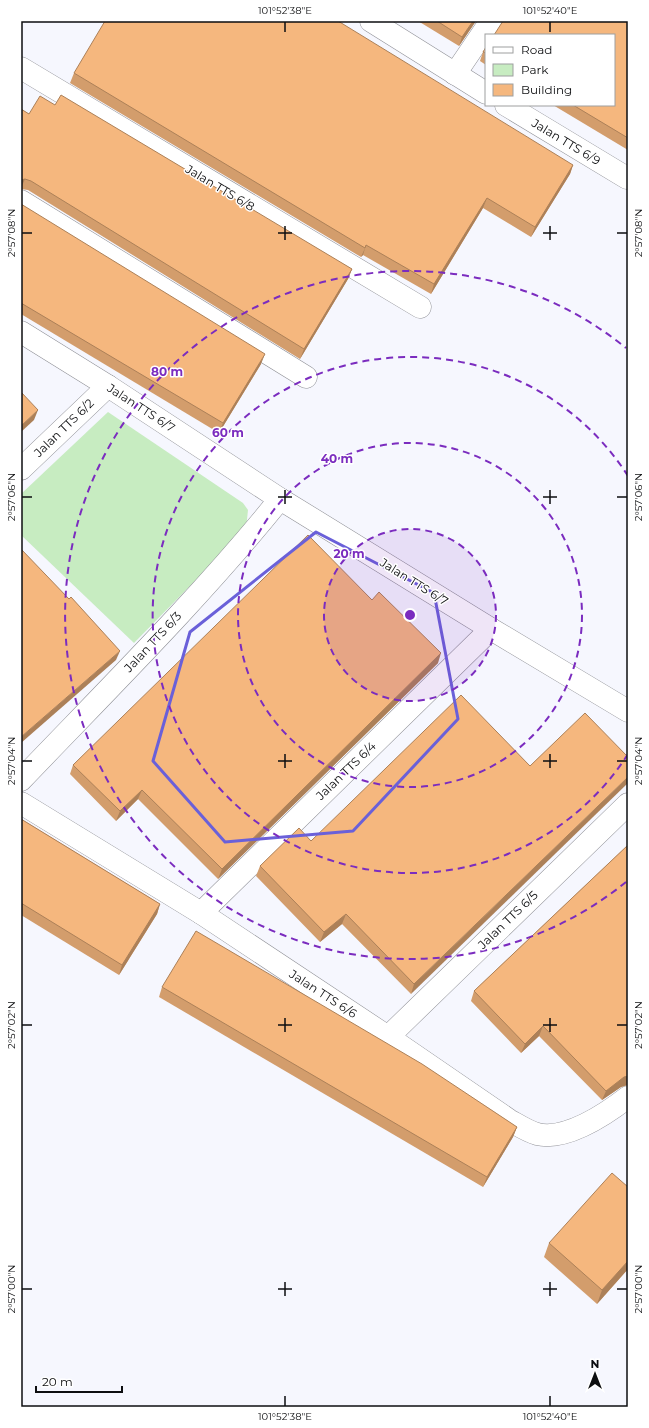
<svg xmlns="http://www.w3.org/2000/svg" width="649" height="1428" viewBox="0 0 649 1428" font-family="Montserrat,sans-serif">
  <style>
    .green { fill: #c7ecc1 }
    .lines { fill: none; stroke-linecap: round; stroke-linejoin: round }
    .minor-casing { stroke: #8e8f95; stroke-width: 23 }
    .minor { stroke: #fff; stroke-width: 22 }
    .wall { fill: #d39d6c }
    .shaded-wall { fill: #ac8058 }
    .building { fill: #f5b77e; stroke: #ac8058 }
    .marked { fill: none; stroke: #6a60d9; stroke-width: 3; stroke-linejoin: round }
    .ticks { fill: none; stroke: #0d0e10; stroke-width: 1.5 }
    .ring { fill: none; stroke: #7b2cbf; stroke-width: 2; stroke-dasharray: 7 5 }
    .labels { text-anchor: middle; stroke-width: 3; stroke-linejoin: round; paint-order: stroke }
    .street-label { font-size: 12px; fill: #0d0e10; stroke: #fff }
    .centre { fill: #7b2cbf; stroke: #fff; stroke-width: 2 }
    .ring-label { font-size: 12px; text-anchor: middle; font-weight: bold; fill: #7b2cbf; stroke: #fff; stroke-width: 3; stroke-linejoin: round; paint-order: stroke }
    .neatline { fill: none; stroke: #0d0e10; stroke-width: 1.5 }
    .ticks-label { font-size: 10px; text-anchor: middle; fill: #0d0e10 }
  </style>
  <rect width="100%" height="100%" fill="#f6f7fe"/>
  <path class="green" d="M 108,412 L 243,503 L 248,510 L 246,529 L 134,643 L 21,535 L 21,494 Z"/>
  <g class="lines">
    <g class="minor-casing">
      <g id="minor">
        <path d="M 371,21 L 486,93"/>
        <path d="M 21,68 L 420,307"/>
        <path d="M 455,74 L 491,21"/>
        <path d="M 506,105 L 627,178"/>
        <path d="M 21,201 L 306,377"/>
        <path d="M 21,332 L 108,386 L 280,499 L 491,629 L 628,711"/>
        <path d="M 21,469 L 108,386"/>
        <path d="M 21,780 C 109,688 200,598 280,499"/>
        <path d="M 21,803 L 201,913 L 388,1037 L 509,1120 C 518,1125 527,1131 537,1134 C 566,1141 606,1114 628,1097"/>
        <path d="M 201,913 L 491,629"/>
        <path d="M 388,1037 L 628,804"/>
      </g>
    </g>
    <use href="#minor" class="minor"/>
  </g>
  <g class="wall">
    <path d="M 418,21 L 476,21 L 459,46 Z"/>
    <path d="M 628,21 L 628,150 L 553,105 L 614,105 Z"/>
    <path d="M 486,47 L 486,65 L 480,61 L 483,52 Z"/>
    <path d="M 74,73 L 573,165 L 570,174 L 531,237 L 483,208 L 431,294 L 363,255 L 361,257 L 70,83 Z"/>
    <path d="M 55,105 L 352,269 L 348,279 L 300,359 L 28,190 L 21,189 L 21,109 L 29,114 Z"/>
    <path d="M 21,204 L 261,364 L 219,433 L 21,314 Z"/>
    <path d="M 372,600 L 438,663 L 218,879 L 138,799 L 116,821 L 70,774 L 73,765 Z"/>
    <path d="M 530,766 L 411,994 L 342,924 L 320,942 L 256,876 L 260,866 L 311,841 Z"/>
    <path d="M 21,819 L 160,904 L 157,914 L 119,975 L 21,915 Z"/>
    <path d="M 628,845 L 628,1085 L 621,1087 L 602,1100 L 539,1036 L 521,1053 L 471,1001 L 474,991 Z"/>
    <path d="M 162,987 L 517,1127 L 513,1137 L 483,1187 L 159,997 Z"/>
    <path d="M 628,1187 L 628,1269 L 597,1304 L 544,1257 L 549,1243 Z"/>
  </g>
  <g class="shaded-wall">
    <path d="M 473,21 L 476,21 L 459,46 L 462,37 Z"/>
    <path d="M 573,165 L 570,174 L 531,237 L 535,227 Z"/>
    <path d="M 25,179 L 21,188 L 21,180 Z"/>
    <path d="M 487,198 L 483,208 L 431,294 L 434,284 Z"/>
    <path d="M 366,245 L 363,255 L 361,257 L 365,248 Z"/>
    <path d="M 352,269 L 348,279 L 300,359 L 304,349 Z"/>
    <path d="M 265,354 L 261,364 L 219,433 L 223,423 Z"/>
    <path d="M 38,410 L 34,420 L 21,432 L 21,426 Z"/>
    <path d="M 120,651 L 116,660 L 21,743 L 21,737 Z"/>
    <path d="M 441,653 L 438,663 L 218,879 L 222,869 Z"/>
    <path d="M 628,777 L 628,783 L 411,994 L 414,984 Z"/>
    <path d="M 142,790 L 138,799 L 116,821 L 120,811 Z"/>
    <path d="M 160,904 L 157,914 L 119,975 L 122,965 Z"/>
    <path d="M 346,914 L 342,924 L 320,942 L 324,932 Z"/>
    <path d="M 543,1026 L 539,1036 L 521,1053 L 525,1044 Z"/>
    <path d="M 628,1076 L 628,1082 L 627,1085 L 621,1087 L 602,1100 L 606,1091 L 624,1077 Z"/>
    <path d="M 517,1127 L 513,1137 L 483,1187 L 487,1177 Z"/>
    <path d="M 628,1261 L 628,1269 L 597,1304 L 602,1290 Z"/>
  </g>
  <g class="building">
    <path d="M 105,21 L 338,21 L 573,165 L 535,227 L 487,198 L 434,284 L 366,245 L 365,248 L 74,73 Z"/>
    <path d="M 437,21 L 473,21 L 462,37 Z"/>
    <path d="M 503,21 L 628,21 L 628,138 L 573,105 L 614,105 L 614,35 L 494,35 Z"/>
    <path d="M 486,47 L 486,53 L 483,52 Z"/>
    <path d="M 61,95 L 352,269 L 304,349 L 31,181 L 25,179 L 21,180 L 21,109 L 29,114 L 40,96 L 55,105 Z"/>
    <path d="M 21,204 L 265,354 L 223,423 L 21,303 Z"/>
    <path d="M 21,392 L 38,410 L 21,426 Z"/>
    <path d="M 308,535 L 372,600 L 379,592 L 441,653 L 222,869 L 142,790 L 120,811 L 73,765 Z"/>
    <path d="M 21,549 L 69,599 L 71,597 L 120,651 L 21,737 Z"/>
    <path d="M 461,695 L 530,766 L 585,713 L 628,757 L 628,777 L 414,984 L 346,914 L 324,932 L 260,866 L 299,828 L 311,841 Z"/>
    <path d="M 21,819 L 160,904 L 122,965 L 21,903 Z"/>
    <path d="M 628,845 L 628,1076 L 624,1077 L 606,1091 L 543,1026 L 525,1044 L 474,991 Z"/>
    <path d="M 196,931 L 422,1064 L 517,1127 L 487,1177 L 162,987 Z"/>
    <path d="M 612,1173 L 628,1187 L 628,1261 L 602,1290 L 549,1243 Z"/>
  </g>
  <path class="marked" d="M 316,532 L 434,593 L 458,719 L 353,831 L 225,842 L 153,761 L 190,632 Z"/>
  <path class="ticks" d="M 285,22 L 285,32M 550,22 L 550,32M 285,226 L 285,240M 550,226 L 550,240M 22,233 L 32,233M 278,233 L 292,233M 543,233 L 557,233M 617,233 L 627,233M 285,490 L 285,504M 550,490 L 550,504M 22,497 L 32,497M 278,497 L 292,497M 543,497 L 557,497M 617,497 L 627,497M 285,754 L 285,768M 550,754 L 550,768M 22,761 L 32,761M 278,761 L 292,761M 543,761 L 557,761M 617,761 L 627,761M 285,1018 L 285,1032M 550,1018 L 550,1032M 22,1025 L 32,1025M 278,1025 L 292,1025M 543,1025 L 557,1025M 617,1025 L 627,1025M 285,1282 L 285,1296M 550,1282 L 550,1296M 22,1289 L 32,1289M 278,1289 L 292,1289M 543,1289 L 557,1289M 617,1289 L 627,1289M 285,1396 L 285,1406M 550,1396 L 550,1406"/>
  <circle cx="410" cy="615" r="86" fill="#7b2cbf" fill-opacity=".12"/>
  <g class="ring">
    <circle cx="410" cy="615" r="86"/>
    <circle cx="410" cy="615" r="172"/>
    <path d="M628 754A258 258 0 1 1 628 476"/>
    <path d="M626 882A344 344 0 1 1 626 348"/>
  </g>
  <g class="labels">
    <g class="street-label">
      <text transform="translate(566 142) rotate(31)" y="4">Jalan TTS 6/9</text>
      <text transform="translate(220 188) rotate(31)" y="4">Jalan TTS 6/8</text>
      <text transform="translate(141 408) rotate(33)" y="4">Jalan TTS 6/7</text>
      <text transform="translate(64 428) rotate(-44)" y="4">Jalan TTS 6/2</text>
      <text transform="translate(414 582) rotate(32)" y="4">Jalan TTS 6/7</text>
      <text transform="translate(153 642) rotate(-47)" y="4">Jalan TTS 6/3</text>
      <text transform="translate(346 771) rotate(-44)" y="4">Jalan TTS 6/4</text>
      <text transform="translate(508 920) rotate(-44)" y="4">Jalan TTS 6/5</text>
      <text transform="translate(323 994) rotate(33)" y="4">Jalan TTS 6/6</text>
    </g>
  </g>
  <circle cx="410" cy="615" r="6" class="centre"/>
  <g class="ring-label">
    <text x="167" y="376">80 m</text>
    <text x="228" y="437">60 m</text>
    <text x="337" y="463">40 m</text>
    <text x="349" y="558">20 m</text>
  </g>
  <rect width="649" height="1428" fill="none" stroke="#ffffff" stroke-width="44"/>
  <rect x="485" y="34" width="130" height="72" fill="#ffffff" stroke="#9e9f9f"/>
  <rect x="493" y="47" width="20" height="6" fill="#ffffff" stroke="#9e9f9f"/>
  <text x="521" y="54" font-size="12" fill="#0d0e10">Road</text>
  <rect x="493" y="64" width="20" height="12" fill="#c7ecc1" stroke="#9e9f9f"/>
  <text x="521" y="74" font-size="12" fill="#0d0e10">Park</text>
  <rect x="493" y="84" width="20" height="12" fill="#f5b77e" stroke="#9e9f9f"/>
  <text x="521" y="94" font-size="12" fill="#0d0e10">Building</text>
  <g transform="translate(595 1374)" stroke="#ffffff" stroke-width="3" paint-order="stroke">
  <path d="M0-3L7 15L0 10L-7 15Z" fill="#0d0e10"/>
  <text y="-6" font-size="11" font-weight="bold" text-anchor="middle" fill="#0d0e10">N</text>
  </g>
  <path d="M36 1386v6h86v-6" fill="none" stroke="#0d0e10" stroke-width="2"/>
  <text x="42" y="1386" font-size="12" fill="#0d0e10" stroke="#ffffff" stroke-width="3" paint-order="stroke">20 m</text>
  <rect x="22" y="22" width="605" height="1384" class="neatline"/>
  <g class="ticks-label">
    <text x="285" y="14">101°52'38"E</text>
    <text x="550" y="14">101°52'40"E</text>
    <text transform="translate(11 233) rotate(-90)" y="4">2°57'08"N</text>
    <text transform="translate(638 233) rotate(-90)" y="4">2°57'08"N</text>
    <text transform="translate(11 497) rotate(-90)" y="4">2°57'06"N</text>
    <text transform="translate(638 497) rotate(-90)" y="4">2°57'06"N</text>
    <text transform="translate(11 761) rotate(-90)" y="4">2°57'04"N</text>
    <text transform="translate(638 761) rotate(-90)" y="4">2°57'04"N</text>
    <text transform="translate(11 1025) rotate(-90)" y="4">2°57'02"N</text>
    <text transform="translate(638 1025) rotate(-90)" y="4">2°57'02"N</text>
    <text transform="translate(11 1289) rotate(-90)" y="4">2°57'00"N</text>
    <text transform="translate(638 1289) rotate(-90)" y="4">2°57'00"N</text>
    <text x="285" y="1420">101°52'38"E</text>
    <text x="550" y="1420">101°52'40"E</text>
  </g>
</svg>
